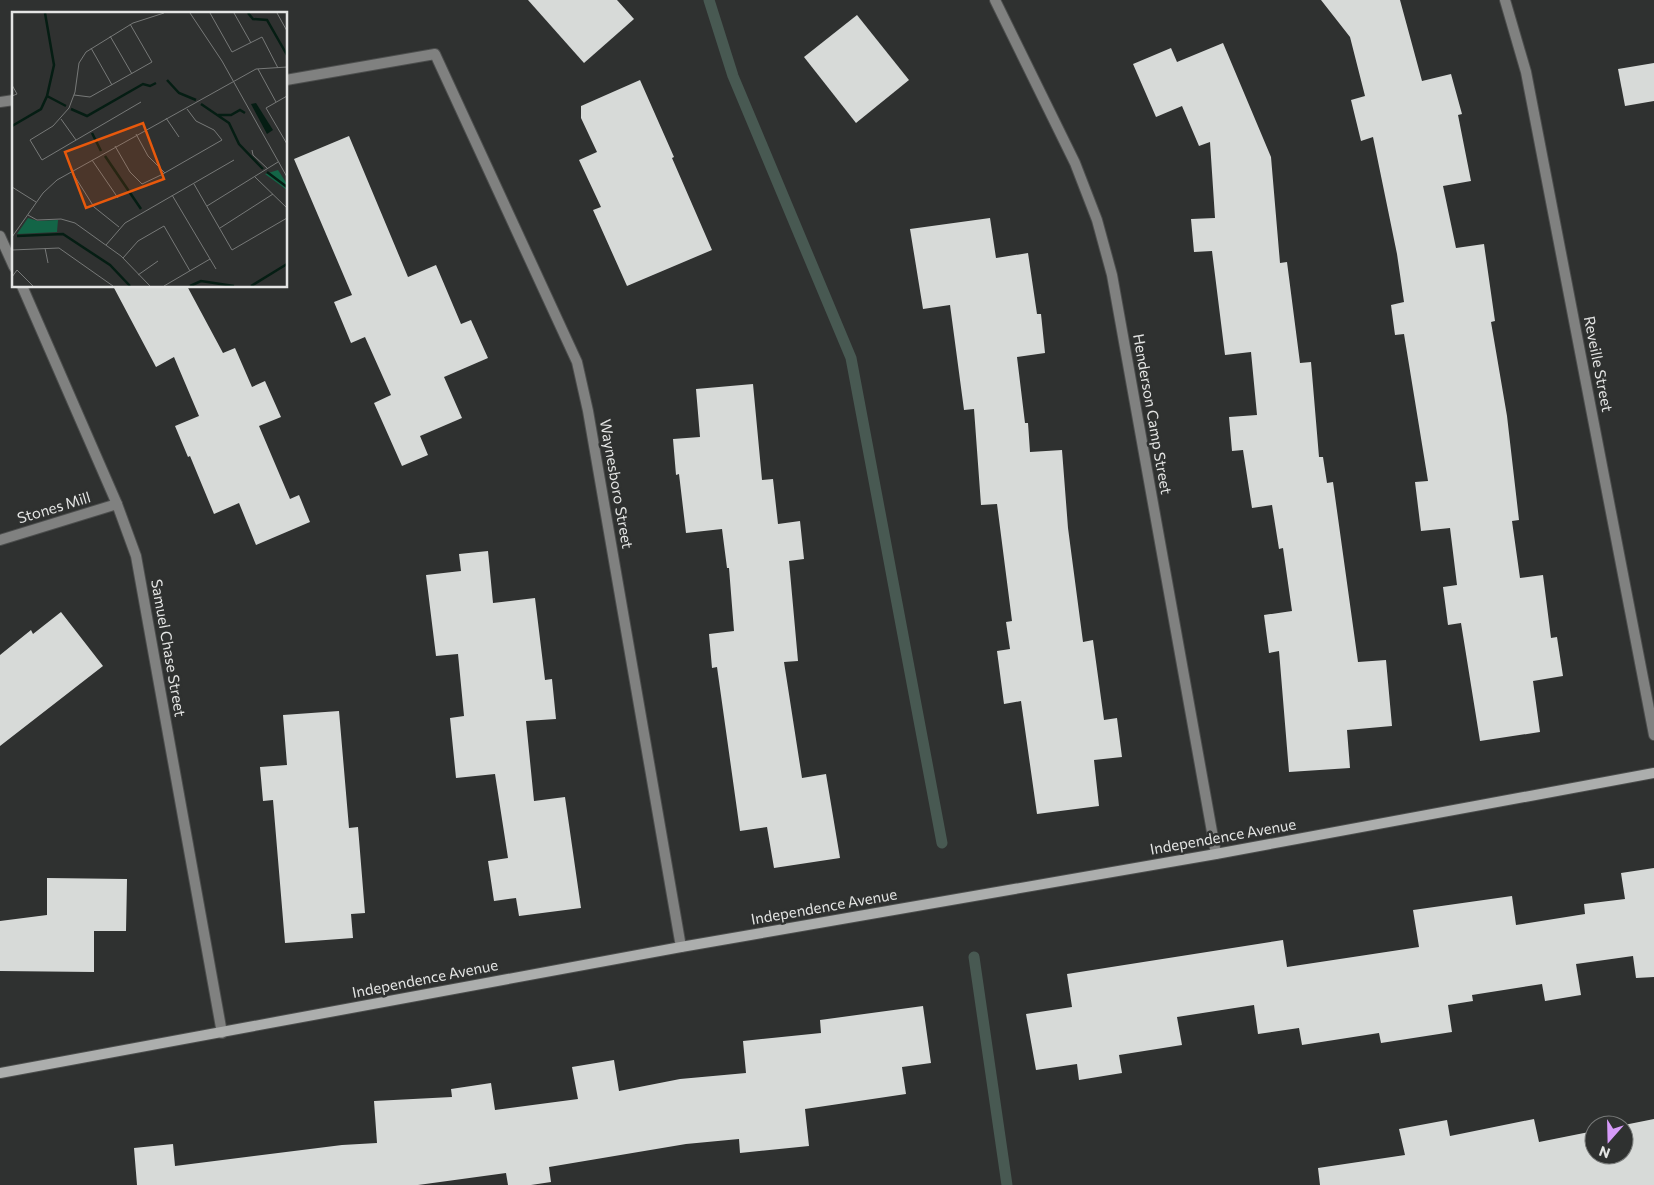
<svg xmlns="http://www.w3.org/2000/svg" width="1654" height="1185" viewBox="0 0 1654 1185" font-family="Commissioner,sans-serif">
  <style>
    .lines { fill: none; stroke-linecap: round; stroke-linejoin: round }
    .stream { stroke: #485952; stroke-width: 11 }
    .building { fill: #d7dad8 }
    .street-casing { stroke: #4c4e4d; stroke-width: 12 }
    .secondary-casing { stroke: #4c4e4d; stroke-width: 12 }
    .street { stroke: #808180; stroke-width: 10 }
    .secondary { stroke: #acaead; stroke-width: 10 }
    .labels { text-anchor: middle; stroke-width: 5; stroke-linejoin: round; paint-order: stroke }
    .street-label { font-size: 15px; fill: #e4e5e4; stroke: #2f3130 }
    .inset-river { fill: none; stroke: #051d13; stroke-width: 2.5 }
    .inset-road { fill: none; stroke: #777978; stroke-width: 1 }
    .view { fill: #e8590c; fill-opacity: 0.15; stroke: #e8590c; stroke-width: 2.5 }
    .inset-edge { fill: none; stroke: #e4e5e4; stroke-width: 2.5 }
  </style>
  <rect width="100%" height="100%" fill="#2f3130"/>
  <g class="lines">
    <g class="stream">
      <path d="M 709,0 L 733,76 L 851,358 L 942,843"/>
      <path d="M 974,957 L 1007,1185"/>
    </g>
  </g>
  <g class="building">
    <path d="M 528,0 L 617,0 L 634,19 L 584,63 Z"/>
    <path d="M 1321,0 L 1400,0 L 1422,81 L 1451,74 L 1462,114 L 1458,115 L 1471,181 L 1443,186 L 1456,248 L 1484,244 L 1495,321 L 1491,322 L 1507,416 L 1519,520 L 1512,521 L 1520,578 L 1543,575 L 1551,638 L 1557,637 L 1563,676 L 1533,681 L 1540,732 L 1480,741 L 1461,623 L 1448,625 L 1443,587 L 1457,585 L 1450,528 L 1421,531 L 1415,482 L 1428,481 L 1404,334 L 1395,335 L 1391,305 L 1404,302 L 1397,254 L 1373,137 L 1361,141 L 1351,100 L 1365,96 L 1350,37 Z"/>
    <path d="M 857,15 L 909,80 L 856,123 L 804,57 Z"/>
    <path d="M 1223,43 L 1271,157 L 1280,263 L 1287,262 L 1300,363 L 1311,362 L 1319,457 L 1323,457 L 1327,483 L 1333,482 L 1358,662 L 1386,660 L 1392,726 L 1347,730 L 1350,768 L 1289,772 L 1279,651 L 1269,653 L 1264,615 L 1292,611 L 1283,548 L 1279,549 L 1272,505 L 1252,508 L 1243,450 L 1232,451 L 1229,417 L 1257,415 L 1251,352 L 1225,355 L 1212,251 L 1194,252 L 1191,219 L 1215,218 L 1210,142 L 1199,146 L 1182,106 L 1156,117 L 1133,64 L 1171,48 L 1177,62 Z"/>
    <path d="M 1654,63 L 1654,101 L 1625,106 L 1618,69 Z"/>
    <path d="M 640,80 L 674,157 L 672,158 L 712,250 L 627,286 L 593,210 L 601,207 L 579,160 L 597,152 L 581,118 L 581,106 Z"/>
    <path d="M 349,136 L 408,277 L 436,265 L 461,324 L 471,320 L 488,358 L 444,377 L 462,418 L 420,436 L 428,455 L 402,466 L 374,403 L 391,395 L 365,337 L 351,343 L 334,302 L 352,295 L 294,159 Z"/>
    <path d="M 990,218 L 996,258 L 1028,253 L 1037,314 L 1041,314 L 1045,353 L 1017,357 L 1025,423 L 1028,423 L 1030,452 L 1062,450 L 1068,528 L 1083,642 L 1093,640 L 1104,720 L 1117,718 L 1122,757 L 1094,760 L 1099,806 L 1037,814 L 1021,701 L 1004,704 L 997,651 L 1010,649 L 1006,622 L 1012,621 L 997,504 L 981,505 L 974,409 L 964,410 L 950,305 L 923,309 L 910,229 Z"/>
    <path d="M 113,286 L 187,286 L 223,353 L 235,348 L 252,387 L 265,381 L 281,417 L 259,426 L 290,499 L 299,495 L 310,522 L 256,545 L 239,503 L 214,514 L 190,456 L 188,457 L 175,426 L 199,416 L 174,357 L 156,367 Z"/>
    <path d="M 753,384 L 762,480 L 773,479 L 778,524 L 800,521 L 804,559 L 789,561 L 798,661 L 784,662 L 802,778 L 826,774 L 840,858 L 774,868 L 767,827 L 740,831 L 717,667 L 712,668 L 709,634 L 734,631 L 729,568 L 727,568 L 722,529 L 686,533 L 679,474 L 676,475 L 673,439 L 700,437 L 696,389 Z"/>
    <path d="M 488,551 L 493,603 L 535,598 L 545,680 L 552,679 L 556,719 L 526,721 L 534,801 L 565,797 L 581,908 L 519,916 L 516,898 L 494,901 L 488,861 L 508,858 L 495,774 L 456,778 L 450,718 L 464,716 L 458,654 L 436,656 L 426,575 L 461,571 L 459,554 Z"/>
    <path d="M 61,612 L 103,666 L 0,746 L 0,655 L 31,630 L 33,634 Z"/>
    <path d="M 339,711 L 349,828 L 358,827 L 365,913 L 351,914 L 353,938 L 285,943 L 273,800 L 263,801 L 260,767 L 287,765 L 283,715 Z"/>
    <path d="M 1654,868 L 1654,977 L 1636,978 L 1633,956 L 1576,964 L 1581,995 L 1545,1001 L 1542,984 L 1472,995 L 1473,1001 L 1448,1005 L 1452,1032 L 1381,1043 L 1379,1033 L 1302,1045 L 1299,1028 L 1258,1034 L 1254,1005 L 1177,1017 L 1182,1045 L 1119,1055 L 1122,1073 L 1079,1080 L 1077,1064 L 1036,1070 L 1026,1014 L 1072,1007 L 1067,974 L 1283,940 L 1287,967 L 1419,947 L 1413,910 L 1512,896 L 1516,925 L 1585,914 L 1584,904 L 1625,899 L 1621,873 Z"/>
    <path d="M 47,878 L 127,879 L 126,931 L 94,931 L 94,972 L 0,971 L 0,921 L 47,915 Z"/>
    <path d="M 923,1006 L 931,1063 L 902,1067 L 906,1094 L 805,1109 L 809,1146 L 740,1153 L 739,1139 L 686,1144 L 549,1167 L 551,1182 L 531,1185 L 508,1185 L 506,1173 L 418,1185 L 137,1185 L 134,1148 L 173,1144 L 175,1166 L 342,1145 L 377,1143 L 374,1101 L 452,1097 L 451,1089 L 491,1083 L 495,1110 L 578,1099 L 572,1067 L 614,1060 L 619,1091 L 680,1079 L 746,1073 L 743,1041 L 821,1033 L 820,1020 Z"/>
    <path d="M 1534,1119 L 1539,1142 L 1594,1131 L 1594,1155 L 1624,1155 L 1624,1125 L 1654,1119 L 1654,1185 L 1320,1185 L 1318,1168 L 1405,1155 L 1399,1129 L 1447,1120 L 1450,1136 Z"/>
  </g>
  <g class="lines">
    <g class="street-casing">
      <g id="street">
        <path d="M 995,0 L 1075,163 L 1097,220 L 1112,275 L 1216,854"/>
        <path d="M 1505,0 L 1526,72 L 1654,735"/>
        <path d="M 286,80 L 435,54 L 577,362 L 588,411 L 681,947"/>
        <path d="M 0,102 L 14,100"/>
        <path d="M 0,236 L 14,267"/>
        <path d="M 22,286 L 117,504 L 136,556 L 222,1033"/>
        <path d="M 0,540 L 117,504"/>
      </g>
    </g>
    <g class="secondary-casing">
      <path id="secondary" d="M 0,1073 L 681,947 L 1216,854 L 1654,773"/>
    </g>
    <use href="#street" class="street"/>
    <use href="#secondary" class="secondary"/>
  </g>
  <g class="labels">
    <g class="street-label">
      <text transform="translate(1598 364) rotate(79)" y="5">Reveille Street</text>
      <text transform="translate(1152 414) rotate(80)" y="5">Henderson Camp Street</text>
      <text transform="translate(616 484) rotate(80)" y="5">Waynesboro Street</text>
      <text transform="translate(54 508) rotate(-17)" y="5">Stones Mill</text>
      <text transform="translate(168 648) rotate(80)" y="5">Samuel Chase Street</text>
      <text transform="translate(1223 837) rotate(-10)" y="5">Independence Avenue</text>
      <text transform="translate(824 907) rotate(-10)" y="5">Independence Avenue</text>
      <text transform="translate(425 979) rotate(-11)" y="5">Independence Avenue</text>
    </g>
  </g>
  <g transform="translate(12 12)">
    <rect width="275" height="275" fill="#2f3130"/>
    <path d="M 266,158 L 275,172 L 275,178 L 253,162 ZM 16,206 L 26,209 L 46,208 L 45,220 L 5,222 Z" fill="#136547"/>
    <path d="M 244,91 L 261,118 L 255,122 L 239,92 Z" fill="#051d13"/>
    <path class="inset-river" d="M 236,1 L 241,7 L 255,8 L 275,43M 155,68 L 167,81 L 184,88M 35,84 L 54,94M 189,92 L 217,111 L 227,132 L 251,157M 59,97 L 75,104 L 131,72 L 138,74 L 144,71M 206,103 L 219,103 L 228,98 L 233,101M 0,114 L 29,97 L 35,84 L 42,53 L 33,1M 80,121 L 89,139M 93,144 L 129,197M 255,160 L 275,175M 5,224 L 51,222 L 98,253 L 118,274M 178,274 L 189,269 L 222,274M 239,274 L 275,252"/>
    <path class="inset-road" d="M 178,1 L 210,49 L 275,165M 198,1 L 220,40 L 250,25 L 266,56M 222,1 L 239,31M 265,1 L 275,19M 98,24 L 120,62M 79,36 L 100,73M 246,57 L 264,90M 0,73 L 5,82 L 0,84M 62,83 L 78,85 L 140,50 L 118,12M 275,84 L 254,96 L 275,132M 129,90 L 30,148 L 18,128 L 41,114 L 57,96 L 63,80 L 67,51 L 74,40 L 121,11 L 152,1M 154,106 L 167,125M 49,107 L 64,128M 124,122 L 136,144 L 153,161M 103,134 L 118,160 L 130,172 L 149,163 L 210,128 L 202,118 L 184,109 L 175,97M 240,138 L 241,143 L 256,157M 80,148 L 106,186M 60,160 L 82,195 L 107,215M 243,165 L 275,196M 182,172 L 220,238 L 275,206M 0,175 L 24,190M 160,183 L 204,257M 195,194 L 266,150M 16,203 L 25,208 L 49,207 L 63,211 L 109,244 L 138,274M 208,216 L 261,182M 0,225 L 31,181 L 45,168 L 244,57 L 275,55M 94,233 L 113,211 L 222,148M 33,236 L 36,251M 0,238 L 47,236 L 101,274M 111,246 L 126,229 L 152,214 L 178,259M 126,263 L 146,249M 0,265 L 5,258 L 21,274M 152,274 L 198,247"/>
    <path class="view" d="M 131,111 L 152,167 L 74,196 L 53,140 Z"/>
    <rect width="275" height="275" class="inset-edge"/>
  </g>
  <g transform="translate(1609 1140) rotate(200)"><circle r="24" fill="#2f3130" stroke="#777978"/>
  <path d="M0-4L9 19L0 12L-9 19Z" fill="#d79bf9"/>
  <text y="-8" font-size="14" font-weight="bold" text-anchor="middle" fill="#e4e5e4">N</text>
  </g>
</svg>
